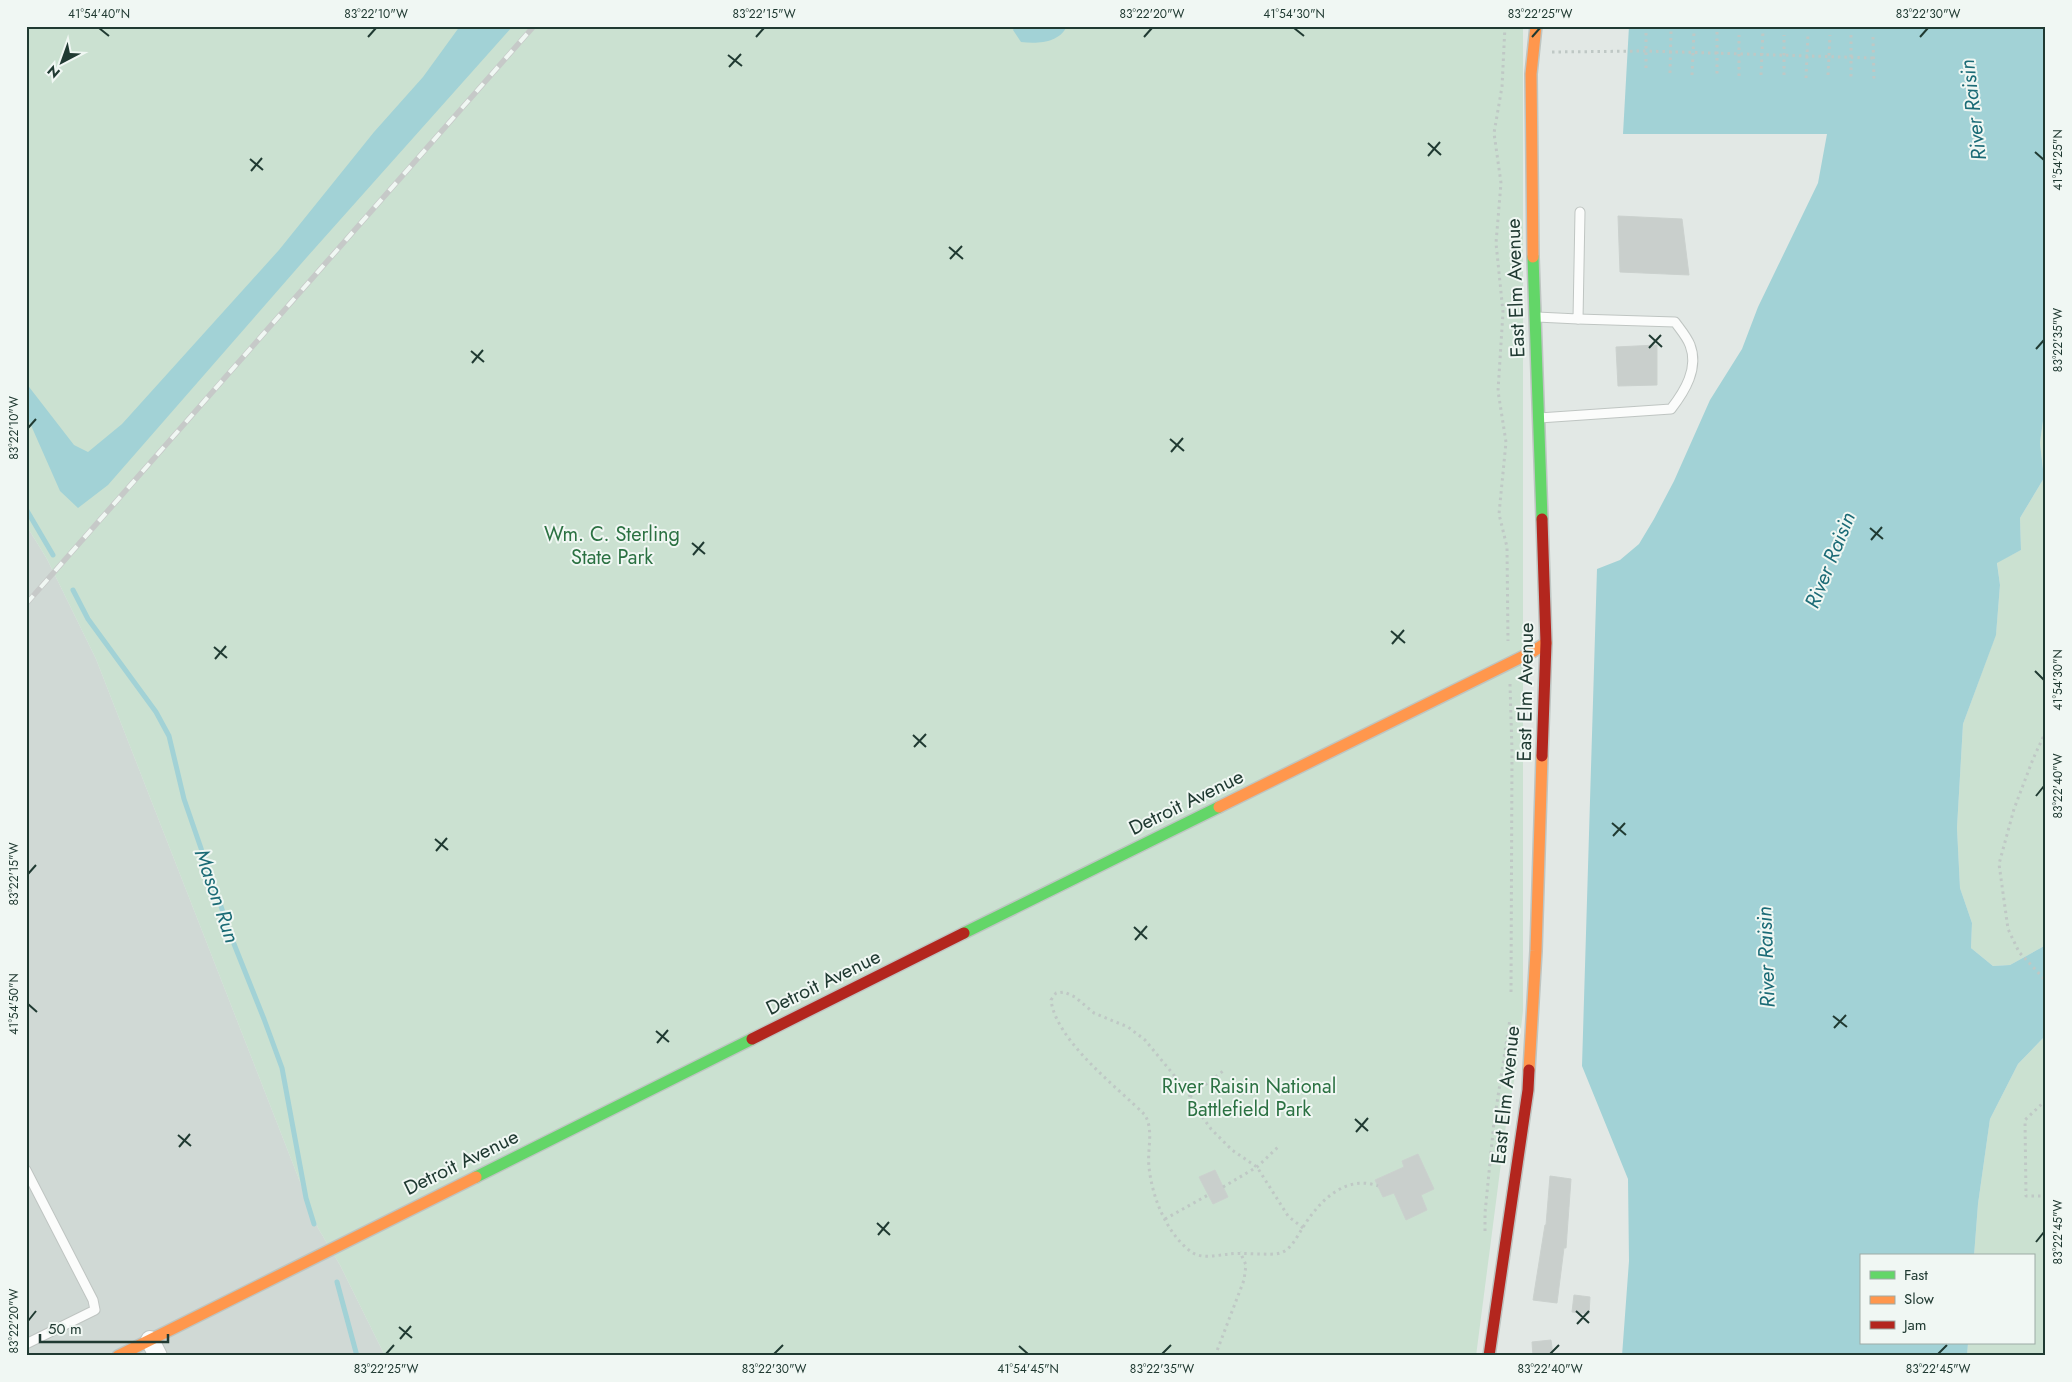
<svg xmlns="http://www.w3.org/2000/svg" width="2072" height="1382" viewBox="0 0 2072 1382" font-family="Jost,sans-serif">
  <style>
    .built { fill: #d0d9d5 }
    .green { fill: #cbe1d1 }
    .water { fill: #a2d2d6 }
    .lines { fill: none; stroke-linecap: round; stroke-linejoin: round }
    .stream { stroke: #a2d2d6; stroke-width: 5 }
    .building { fill: #c9cfcc; stroke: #cbd1ce }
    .lane-casing { stroke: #bfc5c2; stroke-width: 11 }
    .street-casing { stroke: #bfc5c2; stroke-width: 20 }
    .fast-casing { stroke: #bec5c2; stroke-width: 14 }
    .slow-casing { stroke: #bec5c2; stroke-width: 14 }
    .jam-casing { stroke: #bec5c2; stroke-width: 14 }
    .path { stroke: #bfc8c5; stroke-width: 3; stroke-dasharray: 2.5 4; stroke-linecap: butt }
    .lane { stroke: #fbfcfb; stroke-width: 9 }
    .street { stroke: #fbfcfb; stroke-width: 18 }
    .fast { stroke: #63d668; stroke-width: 11 }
    .slow { stroke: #ff974d; stroke-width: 11 }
    .jam { stroke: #b3261e; stroke-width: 11 }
    .rail-casing { stroke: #c6c9c8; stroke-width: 5.5 }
    .rail { stroke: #f0f7f3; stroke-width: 4; stroke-dasharray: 11; stroke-linecap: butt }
    .ticks { fill: none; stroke: #203a32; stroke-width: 2 }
    .labels { text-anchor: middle; stroke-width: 4; stroke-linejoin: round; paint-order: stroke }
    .street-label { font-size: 20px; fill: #203a32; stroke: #f0f7f3 }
    .park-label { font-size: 20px; fill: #2b7142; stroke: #f0f7f3 }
    .water-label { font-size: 21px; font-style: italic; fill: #1b6b76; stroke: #f0f7f3 }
    .neatline { fill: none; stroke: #203a32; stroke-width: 2 }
    .ticks-label { font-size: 12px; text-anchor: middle; fill: #203a32 }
  </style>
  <rect width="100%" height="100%" fill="#e2e8e5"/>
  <path class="built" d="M 26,525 L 47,559 L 96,659 L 318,1228 L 340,1265 L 385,1356 L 26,1356 Z"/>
  <g class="green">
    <path d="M 26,26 L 1523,26 L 1523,1011 L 1516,1071 L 1507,1117 L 1476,1356 L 385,1356 L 340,1265 L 318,1228 L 96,659 L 47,559 L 26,525 Z"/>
    <path d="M 2046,399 L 2046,945 L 2010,965 L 1993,966 L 1971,948 L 1972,923 L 1960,888 L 1957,828 L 1963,724 L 1996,634 L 2000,585 L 1997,562 L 2021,550 L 2020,518 L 2044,478 L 2040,443 Z"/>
    <path d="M 2046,1035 L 2046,1356 L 1967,1356 L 1968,1343 L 2033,1343 L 2033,1256 L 1974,1256 L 1978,1204 L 1990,1119 L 2018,1064 Z"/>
  </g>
  <g class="water">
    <path d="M 460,26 L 513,26 L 307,257 L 108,485 L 78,508 L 60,491 L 26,414 L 26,383 L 74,445 L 88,452 L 122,424 L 279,250 L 374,132 L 423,77 Z"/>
    <path d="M 1015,26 L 1067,26 C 1059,43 1038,44 1021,42 L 1013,30 Z"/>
    <path d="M 1629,26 L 2046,26 L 2046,399 L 2040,443 L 2044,478 L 2020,518 L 2021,550 L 1997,563 L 2000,585 L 1996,635 L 1963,724 L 1957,828 L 1960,888 L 1972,923 L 1971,948 L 1993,966 L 2010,965 L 2046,945 L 2046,1035 L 2018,1064 L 1990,1119 L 1978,1204 L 1974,1256 L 1861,1256 L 1861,1343 L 1968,1343 L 1967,1356 L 1622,1356 L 1629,1261 L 1628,1179 L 1582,1066 L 1597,569 L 1620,560 L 1639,544 L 1654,519 L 1674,481 L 1710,400 L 1742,349 L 1758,307 L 1818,183 L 1827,134 L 1623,134 Z"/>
  </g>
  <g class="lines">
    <g class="stream">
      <path d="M 26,509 L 53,555"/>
      <path d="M 73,590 L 88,619 L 156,712 L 169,736 L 184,799 L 234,944 L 264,1019 L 282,1068 L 306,1198 L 314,1224"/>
      <path d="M 337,1282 L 357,1356"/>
    </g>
  </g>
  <g class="building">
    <path d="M 1618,216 L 1682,219 L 1689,275 L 1620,272 Z"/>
    <path d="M 1657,345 L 1657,385 L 1618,386 L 1616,347 Z"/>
    <path d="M 1418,1154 L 1434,1189 L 1421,1195 L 1427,1210 L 1406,1220 L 1394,1193 L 1383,1197 L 1375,1180 L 1404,1167 L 1402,1161 Z"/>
    <path d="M 1215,1170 L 1228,1197 L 1213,1204 L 1199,1177 Z"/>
    <path d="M 1550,1176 L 1571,1179 L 1566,1248 L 1564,1248 L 1557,1303 L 1533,1300 L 1545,1225 L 1546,1225 Z"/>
    <path d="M 1574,1295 L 1590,1297 L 1589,1314 L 1572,1312 Z"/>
    <path d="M 1551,1340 L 1553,1356 L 1533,1356 L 1532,1342 Z"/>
  </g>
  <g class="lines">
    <g class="lane-casing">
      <g id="lane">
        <path d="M 1537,317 L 1578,319 L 1580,212"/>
        <path d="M 1539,418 L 1671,409 C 1685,391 1699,368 1690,345 C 1687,337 1680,329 1675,322 L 1578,319"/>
        <path d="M 26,1170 L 93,1300 L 95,1310 L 26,1344"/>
      </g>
    </g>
    <g class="street-casing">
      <path id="street" d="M 150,1340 L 158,1356"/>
    </g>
    <g class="fast-casing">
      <g id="fast">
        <path d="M 1533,257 L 1542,519"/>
        <path d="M 964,933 L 1219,807"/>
        <path d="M 476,1177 L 752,1039"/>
      </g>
    </g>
    <g class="slow-casing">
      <g id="slow">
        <path d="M 1533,257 L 1531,74 L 1536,26"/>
        <path d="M 1219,807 L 1532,652 L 1546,643"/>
        <path d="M 1529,1070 L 1536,951 L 1542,756"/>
        <path d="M 118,1356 L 476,1177"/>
      </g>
    </g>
    <g class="jam-casing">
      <g id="jam">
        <path d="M 1542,519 L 1546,643 L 1542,756"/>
        <path d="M 752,1039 L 964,933"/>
        <path d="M 1489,1356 L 1528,1090 L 1529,1070"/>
      </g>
    </g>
    <g class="path">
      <path d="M 1505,26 L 1502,87 L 1494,133 L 1501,183 L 1496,243 L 1503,312 L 1498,391 L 1506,442 L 1499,514 L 1507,547 L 1508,641"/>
      <path d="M 1717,32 L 1717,75"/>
      <path d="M 1646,33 L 1646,72"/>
      <path d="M 1851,35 L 1851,77"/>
      <path d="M 1873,37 L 1874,81"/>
      <path d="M 1552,52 L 1646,51 L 1874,58"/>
      <path d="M 1670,73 L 1671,31"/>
      <path d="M 1692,75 L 1694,32"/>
      <path d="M 1761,75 L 1763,31"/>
      <path d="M 1784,75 L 1784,35"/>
      <path d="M 1828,75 L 1830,35"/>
      <path d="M 1739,76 L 1739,35"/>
      <path d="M 1806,78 L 1808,33"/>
      <path d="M 1510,684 L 1512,751 L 1511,993"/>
      <path d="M 2046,731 L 2033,759 L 2014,809 L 1999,864 L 2008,929 L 2019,952 L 2046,981"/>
      <path d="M 1190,1097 L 1223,1071"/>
      <path d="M 2046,1100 L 2025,1120 L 2026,1196 L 2046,1196"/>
      <path d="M 1223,1187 L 1257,1167 L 1278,1147"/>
      <path d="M 1165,1219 L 1208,1195"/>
      <path d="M 1303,1228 L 1288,1216 L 1257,1167 L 1232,1150 L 1211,1129 L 1198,1111 L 1187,1091 L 1145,1040 L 1128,1027 L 1094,1013 L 1075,997 L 1064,992 L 1056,993 L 1051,1000 C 1056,1041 1117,1087 1145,1115 C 1154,1131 1147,1149 1149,1167 C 1152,1197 1166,1232 1190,1251 C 1201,1260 1217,1255 1230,1254 C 1242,1252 1272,1256 1280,1253 C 1291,1250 1296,1238 1302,1229 C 1318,1202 1345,1174 1378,1186"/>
      <path d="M 1485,1231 L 1485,1213 L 1494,1122 L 1510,1019"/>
      <path d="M 1215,1356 L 1244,1280 L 1246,1265 L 1240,1252"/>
    </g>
    <use href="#lane" class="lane"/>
    <use href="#street" class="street"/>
    <use href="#fast" class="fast"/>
    <use href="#slow" class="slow"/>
    <use href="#jam" class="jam"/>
    <g class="rail-casing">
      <path id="rail" d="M 26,604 L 534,26"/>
    </g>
    <use href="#rail" class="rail"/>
  </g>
  <path class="ticks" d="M 99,28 L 109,36M 1294,28 L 1304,36M 368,37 L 376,28M 756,37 L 764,28M 1144,37 L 1152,28M 1532,37 L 1540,28M 1920,37 L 1928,28M 728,55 L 742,66M 729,67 L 741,54M 1428,143 L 1441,155M 2035,152 L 2044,160M 1428,156 L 1440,142M 250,159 L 263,170M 251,171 L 262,158M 949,247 L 963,259M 950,259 L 962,246M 1649,335 L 1662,347M 1649,348 L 1661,335M 2036,349 L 2044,340M 471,351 L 484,362M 472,363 L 483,350M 28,428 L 36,419M 1170,439 L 1184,451M 1171,452 L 1183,438M 1870,528 L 1883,539M 1871,540 L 1882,527M 692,543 L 705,554M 693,555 L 704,542M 1391,631 L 1405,643M 1392,644 L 1404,630M 214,647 L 227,658M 215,659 L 226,646M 2035,671 L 2044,680M 913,735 L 926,747M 914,747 L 926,734M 2036,796 L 2044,786M 1612,823 L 1626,835M 1613,836 L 1625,823M 435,839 L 448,850M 436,851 L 447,838M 28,874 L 36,865M 1134,927 L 1147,939M 1135,940 L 1147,926M 28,1004 L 37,1012M 1833,1016 L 1847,1027M 1834,1028 L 1846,1015M 656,1031 L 669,1042M 657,1043 L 668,1030M 1355,1119 L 1368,1131M 1356,1132 L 1368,1118M 178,1135 L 191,1146M 179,1147 L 190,1134M 877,1223 L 890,1235M 878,1235 L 889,1222M 2036,1242 L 2044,1232M 1576,1311 L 1589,1323M 28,1321 L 36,1311M 1577,1324 L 1589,1311M 399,1327 L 412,1338M 400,1339 L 411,1326M 1019,1346 L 1028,1354M 386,1354 L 394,1345M 774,1354 L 783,1345M 1162,1354 L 1171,1345M 1550,1354 L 1559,1345M 1938,1354 L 1947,1345"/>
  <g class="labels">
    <g class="street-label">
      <text transform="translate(1515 288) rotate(-92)" y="7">East Elm Avenue</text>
      <text transform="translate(1525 692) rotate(-89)" y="7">East Elm Avenue</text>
      <text transform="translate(1186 802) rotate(-26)" y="7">Detroit Avenue</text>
      <text transform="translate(823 982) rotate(-26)" y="7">Detroit Avenue</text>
      <text transform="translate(1505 1095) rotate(-84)" y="7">East Elm Avenue</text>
      <text transform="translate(461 1162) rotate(-26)" y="7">Detroit Avenue</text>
    </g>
    <g class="park-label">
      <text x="612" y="541">Wm. C. Sterling<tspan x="612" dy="23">State Park</tspan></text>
      <text x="1249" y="1093">River Raisin National<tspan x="1249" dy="23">Battlefield Park</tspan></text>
    </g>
    <g class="water-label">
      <text transform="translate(1973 110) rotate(-97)" y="7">River Raisin</text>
      <text transform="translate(1830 560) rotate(-68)" y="7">River Raisin</text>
      <text transform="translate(217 896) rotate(71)" y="7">Mason Run</text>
      <text transform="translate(1766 957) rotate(-92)" y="7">River Raisin</text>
    </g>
  </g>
  <rect width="2072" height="1382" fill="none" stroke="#f0f7f3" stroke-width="55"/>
  <rect x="1860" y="1254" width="175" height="90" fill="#f0f7f3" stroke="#9daba6"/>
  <rect x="1870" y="1271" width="25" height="8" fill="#63d668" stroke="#9daba6"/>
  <text x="1904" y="1280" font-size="15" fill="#203a32">Fast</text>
  <rect x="1870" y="1296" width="25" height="8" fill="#ff974d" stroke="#9daba6"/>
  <text x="1904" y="1304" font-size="15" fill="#203a32">Slow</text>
  <rect x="1870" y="1321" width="25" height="8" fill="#b3261e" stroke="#9daba6"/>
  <text x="1904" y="1330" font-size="15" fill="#203a32">Jam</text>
  <g transform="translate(62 62) rotate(221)" stroke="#f0f7f3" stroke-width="4" paint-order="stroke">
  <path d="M0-4L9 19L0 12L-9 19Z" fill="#203a32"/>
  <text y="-8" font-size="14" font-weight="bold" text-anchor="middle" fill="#203a32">N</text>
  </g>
  <path d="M40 1334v8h128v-8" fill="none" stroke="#203a32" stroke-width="2.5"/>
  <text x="48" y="1334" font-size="15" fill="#203a32" stroke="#f0f7f3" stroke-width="4" paint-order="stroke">50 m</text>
  <rect x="28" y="28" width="2016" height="1326" class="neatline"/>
  <g class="ticks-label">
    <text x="99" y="18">41°54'40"N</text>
    <text x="376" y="18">83°22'10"W</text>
    <text x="764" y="18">83°22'15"W</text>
    <text x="1152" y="18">83°22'20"W</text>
    <text x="1294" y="18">41°54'30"N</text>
    <text x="1540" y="18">83°22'25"W</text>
    <text x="1928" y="18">83°22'30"W</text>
    <text transform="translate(2058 160) rotate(-90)" y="4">41°54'25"N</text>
    <text transform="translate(2058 340) rotate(-90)" y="4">83°22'35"W</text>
    <text transform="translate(14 428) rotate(-90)" y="4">83°22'10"W</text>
    <text transform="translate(2058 680) rotate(-90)" y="4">41°54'30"N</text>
    <text transform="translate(2058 786) rotate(-90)" y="4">83°22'40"W</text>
    <text transform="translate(14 874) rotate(-90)" y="4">83°22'15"W</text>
    <text transform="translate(14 1004) rotate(-90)" y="4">41°54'50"N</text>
    <text transform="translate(2058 1232) rotate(-90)" y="4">83°22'45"W</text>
    <text transform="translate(14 1321) rotate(-90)" y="4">83°22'20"W</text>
    <text x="386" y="1373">83°22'25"W</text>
    <text x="774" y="1373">83°22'30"W</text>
    <text x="1028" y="1373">41°54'45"N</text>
    <text x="1162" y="1373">83°22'35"W</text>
    <text x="1550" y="1373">83°22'40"W</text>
    <text x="1938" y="1373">83°22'45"W</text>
  </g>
</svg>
